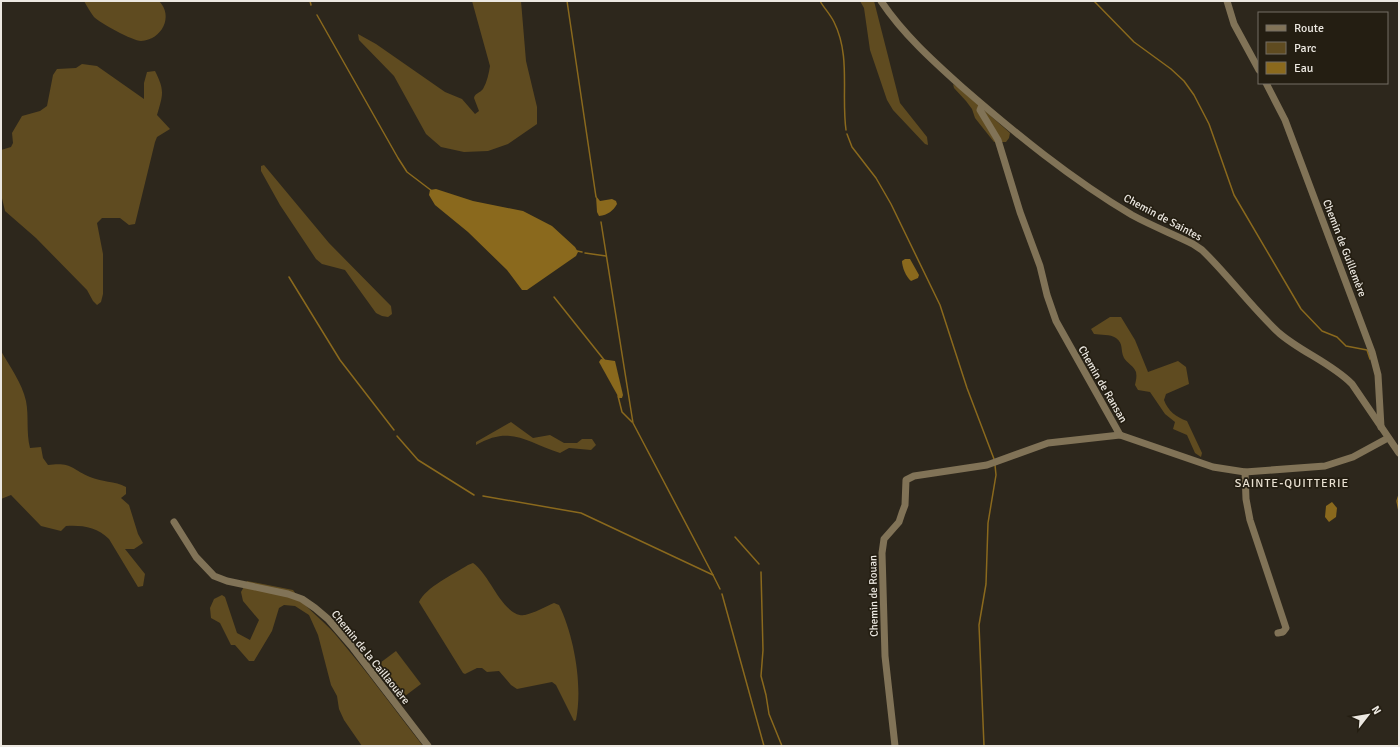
<svg xmlns="http://www.w3.org/2000/svg" width="1400" height="747" viewBox="0 0 1400 747" font-family="Signika,sans-serif">
  <style>
    .green { fill: #5f4b20 }
    .water { fill: #8a691d }
    .lines { fill: none; stroke-linecap: round; stroke-linejoin: round }
    .stream { stroke: #8a691d; stroke-width: 1.5 }
    .minor { stroke: #817357; stroke-width: 7 }
    .labels { text-anchor: middle; stroke-width: 3.5; stroke-linejoin: round; paint-order: stroke }
    .street-label { font-size: 11px; fill: #ece8e1; stroke: #241e12 }
    .neighbourhood-label { font-size: 12px; letter-spacing: 1px; fill: #e8e0d1; stroke: #241e12 }
  </style>
  <rect width="100%" height="100%" fill="#2d271c"/>
  <g class="green">
    <path d="M 84,1 L 159,1 C 174,16 162,40 141,41 C 133,41 100,23 94,17 C 90,12 87,6 84,1 Z"/>
    <path d="M 472,1 L 521,1 L 526,61 L 537,107 L 537,124 L 508,144 L 488,151 L 464,152 L 441,147 L 426,134 L 394,76 L 359,40 L 358,34 L 376,44 L 445,92 L 462,99 L 475,114 L 479,111 L 474,98 C 475,93 480,93 483,89 C 487,82 489,73 490,66 Z"/>
    <path d="M 860,1 L 874,1 L 900,103 L 927,137 L 928,145 L 925,144 L 893,110 L 887,100 L 870,50 L 864,8 Z"/>
    <path d="M 82,64 L 97,66 L 144,99 L 144,83 L 147,72 L 155,71 C 165,91 163,94 157,115 L 170,129 L 157,137 L 155,142 L 135,224 L 129,225 L 120,218 L 102,218 L 97,223 L 103,254 L 103,294 L 101,302 L 97,305 L 93,301 L 87,290 L 36,238 L 5,211 L 1,194 L 1,150 L 11,147 L 13,143 L 12,133 L 22,116 L 40,111 L 47,106 L 53,75 L 57,69 L 76,68 Z"/>
    <path d="M 953,84 L 959,88 L 1010,133 L 1009,138 L 1006,142 L 994,142 L 975,118 L 972,109 L 966,101 L 954,88 Z"/>
    <path d="M 264,165 L 329,243 L 391,306 L 392,314 L 388,317 L 382,316 L 376,313 L 345,270 L 322,264 L 316,259 L 280,205 L 261,171 L 261,166 Z"/>
    <path d="M 1110,317 L 1121,317 L 1135,340 L 1148,372 L 1178,361 L 1186,367 L 1189,384 L 1166,394 L 1164,400 C 1168,411 1176,417 1187,421 L 1202,453 L 1201,457 L 1195,453 L 1187,435 L 1173,429 L 1175,422 L 1165,414 L 1150,392 L 1138,390 L 1135,385 C 1136,380 1137,377 1136,372 C 1134,366 1127,363 1124,358 C 1120,350 1124,344 1116,338 C 1110,334 1101,335 1094,334 L 1091,329 Z"/>
    <path d="M 1,351 C 10,367 22,383 26,401 C 29,416 26,432 30,448 L 41,447 L 43,458 L 48,465 C 72,462 71,469 90,477 C 101,482 115,481 126,487 L 126,494 L 121,498 L 129,505 L 138,534 L 143,543 L 134,549 L 125,549 L 145,574 L 143,586 L 138,587 L 109,539 C 97,527 82,525 66,526 L 61,531 L 41,526 L 11,495 L 1,499 Z"/>
    <path d="M 511,422 L 533,438 L 550,435 L 564,443 L 577,443 L 582,439 L 592,439 L 596,445 L 591,450 L 569,448 L 560,453 C 526,442 511,425 476,445 L 476,442 Z"/>
    <path d="M 473,563 C 490,574 503,618 525,615 C 534,613 545,607 554,603 L 559,605 C 574,636 583,685 576,720 L 574,721 L 556,685 L 552,682 L 517,689 L 511,685 L 499,671 L 487,672 L 482,668 L 477,668 L 465,674 L 463,673 L 419,602 C 426,587 454,574 468,565 Z"/>
    <path d="M 247,581 L 293,590 C 304,607 322,619 335,634 C 366,670 394,709 423,746 L 362,746 L 344,720 L 339,709 L 337,696 L 331,685 L 318,635 L 309,615 L 295,606 L 284,605 L 279,608 L 272,631 L 254,661 L 249,661 L 235,645 L 231,645 L 220,623 L 211,618 L 210,608 L 214,599 L 222,595 L 225,597 L 237,633 L 250,640 L 259,620 L 243,601 L 241,592 Z"/>
    <path d="M 396,651 L 421,684 L 405,696 L 380,663 Z"/>
  </g>
  <g class="water">
    <path d="M 436,189 L 473,201 L 523,211 L 552,226 L 575,247 L 578,252 L 576,256 L 527,290 L 522,290 L 507,270 L 468,232 L 435,205 L 429,195 L 430,190 Z"/>
    <path d="M 596,196 L 600,201 L 612,199 L 616,201 L 617,204 C 613,211 608,215 599,216 L 597,212 Z"/>
    <path d="M 905,259 L 910,259 L 919,275 L 918,278 L 911,281 C 906,277 902,267 902,261 Z"/>
    <path d="M 601,359 L 615,361 L 623,395 L 622,398 L 619,398 L 599,362 Z"/>
    <path d="M 1332,502 L 1337,508 L 1336,517 L 1329,522 L 1325,517 L 1326,506 Z"/>
  </g>
  <g class="lines">
    <g class="stream">
      <path d="M 310,1 L 311,5"/>
      <path d="M 567,1 L 596,197"/>
      <path d="M 820,1 C 824,8 830,14 834,22 C 851,56 841,94 846,130"/>
      <path d="M 1094,1 L 1134,42 L 1171,69 L 1184,81 L 1194,95 L 1209,124 L 1234,195 L 1301,309 L 1322,331 L 1337,337 L 1346,346 L 1367,350 L 1370,359"/>
      <path d="M 317,15 L 398,158 L 407,172 L 432,191"/>
      <path d="M 847,134 L 852,147 L 876,178 L 891,204 L 940,305 L 967,388 L 994,459"/>
      <path d="M 601,222 L 633,423 L 713,575"/>
      <path d="M 577,251 L 582,252"/>
      <path d="M 585,253 L 606,256"/>
      <path d="M 289,277 L 340,360 L 394,430"/>
      <path d="M 554,297 L 605,361"/>
      <path d="M 618,396 L 622,412 L 632,422"/>
      <path d="M 397,436 L 418,460 L 474,495"/>
      <path d="M 1399,495 L 1397,501 L 1399,511"/>
      <path d="M 483,496 L 581,513 L 713,575 L 720,589"/>
      <path d="M 735,537 L 759,564"/>
      <path d="M 761,572 L 763,650 L 761,676 L 766,695 L 769,714 L 782,746"/>
      <path d="M 722,594 L 764,746"/>
      <path d="M 1,744 L 2,746"/>
      <path d="M 984,746 L 979,625 L 986,584 L 988,523 L 996,475 L 995,465"/>
    </g>
    <g class="minor">
      <path d="M 881,1 C 903,34 933,61 962,87 C 1015,133 1071,179 1132,215 C 1152,226 1173,234 1193,244 L 1202,250 C 1229,276 1251,307 1279,333 C 1301,352 1331,363 1352,384 L 1399,453"/>
      <path d="M 1227,1 L 1234,24 L 1259,70"/>
      <path d="M 1266,83 L 1285,120 L 1372,352 L 1378,375 L 1381,427"/>
      <path d="M 982,105 L 980,110 L 998,140 L 1020,212 L 1040,266 L 1047,295 L 1056,321 L 1120,435 L 1213,467 L 1245,472 L 1325,466 L 1353,457 L 1388,438"/>
      <path d="M 1245,472 L 1246,499 L 1250,520 L 1286,628 L 1283,632 L 1278,633"/>
      <path d="M 174,522 L 196,557 L 214,576 L 227,581 L 288,594 L 302,599 L 315,608 L 328,619 L 353,648 L 428,746"/>
      <path d="M 895,746 L 885,656 L 882,553 L 884,539 L 899,522 L 902,513 L 905,505 L 906,480 L 914,476 L 987,465 L 1048,443 L 1120,435"/>
    </g>
  </g>
  <g class="labels">
    <g class="street-label">
      <text transform="translate(1163 217) rotate(28)" y="4">Chemin de Saintes</text>
      <text transform="translate(1345 248) rotate(69)" y="4">Chemin de Guillemère</text>
      <text transform="translate(1103 384) rotate(60)" y="4">Chemin de Ransan</text>
      <text transform="translate(873 596) rotate(-91)" y="4">Chemin de Rouan</text>
      <text transform="translate(371 657) rotate(51)" y="4">Chemin de la Caillaouère</text>
    </g>
    <g class="neighbourhood-label">
      <text x="1292" y="487">SAINTE-QUITTERIE</text>
    </g>
  </g>
  <rect width="1400" height="747" fill="none" stroke="#ece8e1" stroke-width="4"/>
  <rect x="1258" y="12" width="130" height="72" fill="#241e12" stroke="#746f65"/>
  <rect x="1266" y="25" width="20" height="6" fill="#817357" stroke="#746f65"/>
  <text x="1294" y="32" font-size="12" fill="#ece8e1">Route</text>
  <rect x="1266" y="42" width="20" height="12" fill="#5f4b20" stroke="#746f65"/>
  <text x="1294" y="52" font-size="12" fill="#ece8e1">Parc</text>
  <rect x="1266" y="62" width="20" height="12" fill="#8a691d" stroke="#746f65"/>
  <text x="1294" y="72" font-size="12" fill="#ece8e1">Eau</text>
  <g transform="translate(1368 715) rotate(59)" stroke="#241e12" stroke-width="3" paint-order="stroke">
  <path d="M0-3L7 15L0 10L-7 15Z" fill="#ece8e1"/>
  <text y="-6" font-size="11" font-weight="bold" text-anchor="middle" fill="#ece8e1">N</text>
  </g>
</svg>
